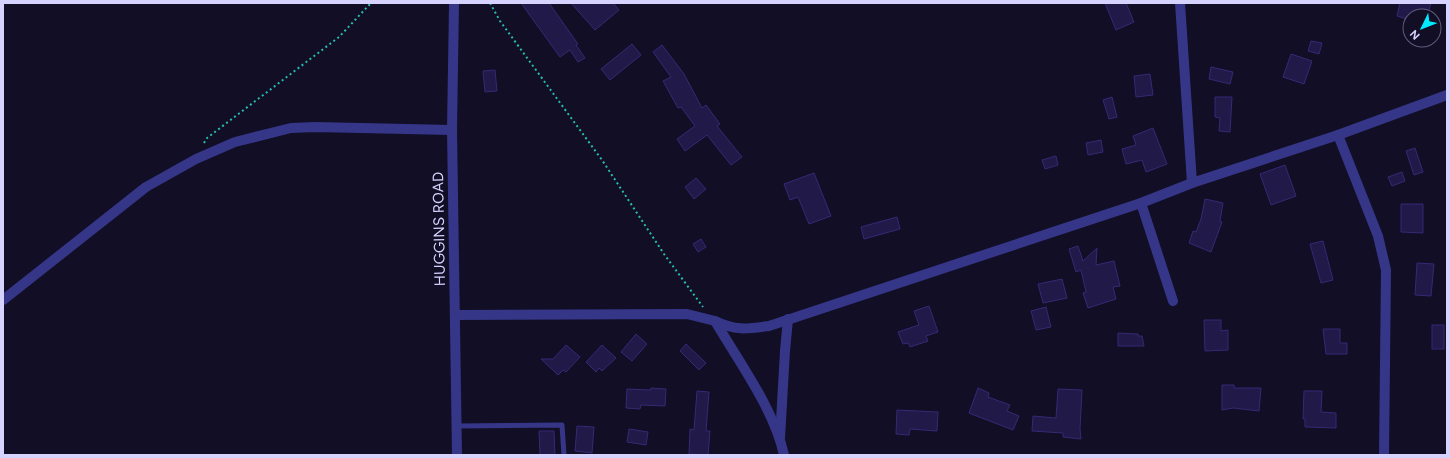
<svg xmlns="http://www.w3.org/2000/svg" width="1450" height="458" viewBox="0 0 1450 458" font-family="Figtree,sans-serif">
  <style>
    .building { fill: #211948; stroke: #362975 }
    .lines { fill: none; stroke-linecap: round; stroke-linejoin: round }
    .path { stroke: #28bdaf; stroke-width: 2; stroke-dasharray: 2 3; stroke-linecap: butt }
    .service { stroke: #363688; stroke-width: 5 }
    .minor { stroke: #363688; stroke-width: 10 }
    .tertiary { stroke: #363688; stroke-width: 10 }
    .labels { text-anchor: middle; stroke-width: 4; stroke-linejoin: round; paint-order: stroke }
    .street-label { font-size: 15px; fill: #d6d3ff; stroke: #110e26 }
  </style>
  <rect width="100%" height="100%" fill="#110e26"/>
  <g class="building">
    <path d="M 521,3 L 549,3 L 578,44 L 576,45 L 585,58 L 578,62 L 570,50 L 560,57 Z"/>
    <path d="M 571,3 L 613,3 L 619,10 L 595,30 Z"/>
    <path d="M 1105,3 L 1126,3 L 1134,22 L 1116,30 Z"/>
    <path d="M 1400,3 L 1431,3 L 1427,16 L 1410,16 L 1410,20 L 1397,16 Z"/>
    <path d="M 1311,41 L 1322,43 L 1319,54 L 1308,51 Z"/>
    <path d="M 632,44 L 641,55 L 610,80 L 601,69 Z"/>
    <path d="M 662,45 L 684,74 L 702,108 L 706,105 L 720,124 L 717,126 L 742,157 L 731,165 L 707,135 L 685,151 L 677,139 L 695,126 L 681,107 L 678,108 L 663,81 L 671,77 L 653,52 Z"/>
    <path d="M 1291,54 L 1312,61 L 1304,84 L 1283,77 Z"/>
    <path d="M 1211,67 L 1233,72 L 1230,84 L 1209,79 Z"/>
    <path d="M 495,70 L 497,91 L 485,92 L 483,71 Z"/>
    <path d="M 1150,74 L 1153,95 L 1136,97 L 1134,76 Z"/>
    <path d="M 1112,97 L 1117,117 L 1109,119 L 1103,100 Z"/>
    <path d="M 1215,97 L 1232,97 L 1230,132 L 1219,131 L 1220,118 L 1215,117 Z"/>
    <path d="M 1153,128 L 1167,164 L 1146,172 L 1142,160 L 1126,164 L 1122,149 L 1136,145 L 1133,136 Z"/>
    <path d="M 1101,140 L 1103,152 L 1088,155 L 1086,143 Z"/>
    <path d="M 1415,148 L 1423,172 L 1414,175 L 1406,151 Z"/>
    <path d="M 1056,156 L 1058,165 L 1045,169 L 1042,160 Z"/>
    <path d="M 1285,165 L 1296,196 L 1271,205 L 1260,174 Z"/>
    <path d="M 1402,172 L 1405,181 L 1392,186 L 1388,177 Z"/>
    <path d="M 814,173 L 831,216 L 809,224 L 798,197 L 790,200 L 784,184 Z"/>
    <path d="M 696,178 L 706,189 L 694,199 L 685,187 Z"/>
    <path d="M 1205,199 L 1223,203 L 1220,221 L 1222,222 L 1211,252 L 1189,243 L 1193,231 L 1196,232 L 1201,219 Z"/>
    <path d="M 1401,204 L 1423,204 L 1423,233 L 1401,232 Z"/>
    <path d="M 897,217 L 900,229 L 864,239 L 861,227 Z"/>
    <path d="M 701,239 L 706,247 L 698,252 L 693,244 Z"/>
    <path d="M 1323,241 L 1333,280 L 1321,283 L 1310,244 Z"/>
    <path d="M 1078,246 L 1083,261 L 1097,248 L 1096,265 L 1114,261 L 1120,286 L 1113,287 L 1116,299 L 1088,308 L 1083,293 L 1086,292 L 1081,270 L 1076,272 L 1069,249 Z"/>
    <path d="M 1417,263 L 1434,264 L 1431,296 L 1415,295 Z"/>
    <path d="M 1062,279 L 1067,298 L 1043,303 L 1038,284 Z"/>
    <path d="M 929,306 L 938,332 L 926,336 L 928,341 L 910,347 L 908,343 L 903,344 L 898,332 L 919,325 L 914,311 Z"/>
    <path d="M 1046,307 L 1051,327 L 1036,330 L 1031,311 Z"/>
    <path d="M 1204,320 L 1221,320 L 1221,331 L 1228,330 L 1228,350 L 1205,351 Z"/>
    <rect x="1432" y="325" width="12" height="24"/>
    <path d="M 1323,329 L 1340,329 L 1340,343 L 1347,343 L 1347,354 L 1326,354 Z"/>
    <path d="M 1118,333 L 1138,334 L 1138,336 L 1142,336 L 1144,346 L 1118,346 Z"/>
    <path d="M 636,334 L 647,344 L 632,361 L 621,352 Z"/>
    <path d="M 686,344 L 706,363 L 699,370 L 680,351 Z"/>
    <path d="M 566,345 L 580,357 L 566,372 L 563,370 L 558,375 L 541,359 L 553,359 Z"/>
    <path d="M 602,345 L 616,358 L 602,371 L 599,368 L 596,372 L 586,362 Z"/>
    <path d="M 1222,385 L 1234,385 L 1234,388 L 1261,388 L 1259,411 L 1233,408 L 1222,410 Z"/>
    <path d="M 651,388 L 666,389 L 665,406 L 641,405 L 640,409 L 626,408 L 627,389 L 651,390 Z"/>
    <path d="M 978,388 L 989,393 L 988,397 L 1010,405 L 1007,411 L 1019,416 L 1013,430 L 969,413 Z"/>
    <path d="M 1058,389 L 1082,390 L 1080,429 L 1081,439 L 1063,437 L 1063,433 L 1032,431 L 1033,416 L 1056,418 Z"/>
    <path d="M 697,391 L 709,392 L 706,431 L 710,431 L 708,455 L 689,454 L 690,429 L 694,430 Z"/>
    <path d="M 1304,391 L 1322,391 L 1321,412 L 1336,413 L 1336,428 L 1305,427 L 1305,419 L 1303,419 Z"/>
    <path d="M 897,410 L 938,412 L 937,431 L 910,429 L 909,435 L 896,434 Z"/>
    <path d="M 577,426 L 594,427 L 592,453 L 575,451 Z"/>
    <path d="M 629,429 L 648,432 L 646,445 L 627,442 Z"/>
    <path d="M 539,431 L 554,431 L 555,455 L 540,455 Z"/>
  </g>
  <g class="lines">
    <g class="path">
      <path d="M 490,3 L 500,21 L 602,160 L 664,254 L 703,307"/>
      <path d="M 204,143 L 207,138 L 339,37 L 371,3"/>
    </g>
    <path class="service" d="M 457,426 L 562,425 L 564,455"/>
    <g class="minor">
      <path d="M 1180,3 L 1192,183"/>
      <path d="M 1338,135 L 1378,236 L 1386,270 L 1384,455"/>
      <path d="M 1141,203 L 1173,301"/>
      <path d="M 456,315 L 687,314 L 715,321 C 739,362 774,409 784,455"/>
      <path d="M 715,321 C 736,331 747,329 769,326 L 1141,203 L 1192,183 L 1338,135 L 1447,95"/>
      <path d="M 780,438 L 785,351 L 788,319"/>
    </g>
    <g class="tertiary">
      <path d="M 454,3 L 452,130 L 457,455"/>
      <path d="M 3,300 L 146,187 L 196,159 L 235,142 L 291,128 L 315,127 L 452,130"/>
    </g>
  </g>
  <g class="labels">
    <g class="street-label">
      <text transform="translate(439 229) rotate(-91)" y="5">HUGGINS ROAD</text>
    </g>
  </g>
  <rect width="1450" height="458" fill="none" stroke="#d6d3ff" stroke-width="8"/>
  <g transform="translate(1422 28) rotate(227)"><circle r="19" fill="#110e26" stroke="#605d7d"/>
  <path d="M0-3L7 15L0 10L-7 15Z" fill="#00ecfe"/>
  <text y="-6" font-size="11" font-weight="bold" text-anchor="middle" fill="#d6d3ff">N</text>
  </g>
</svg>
